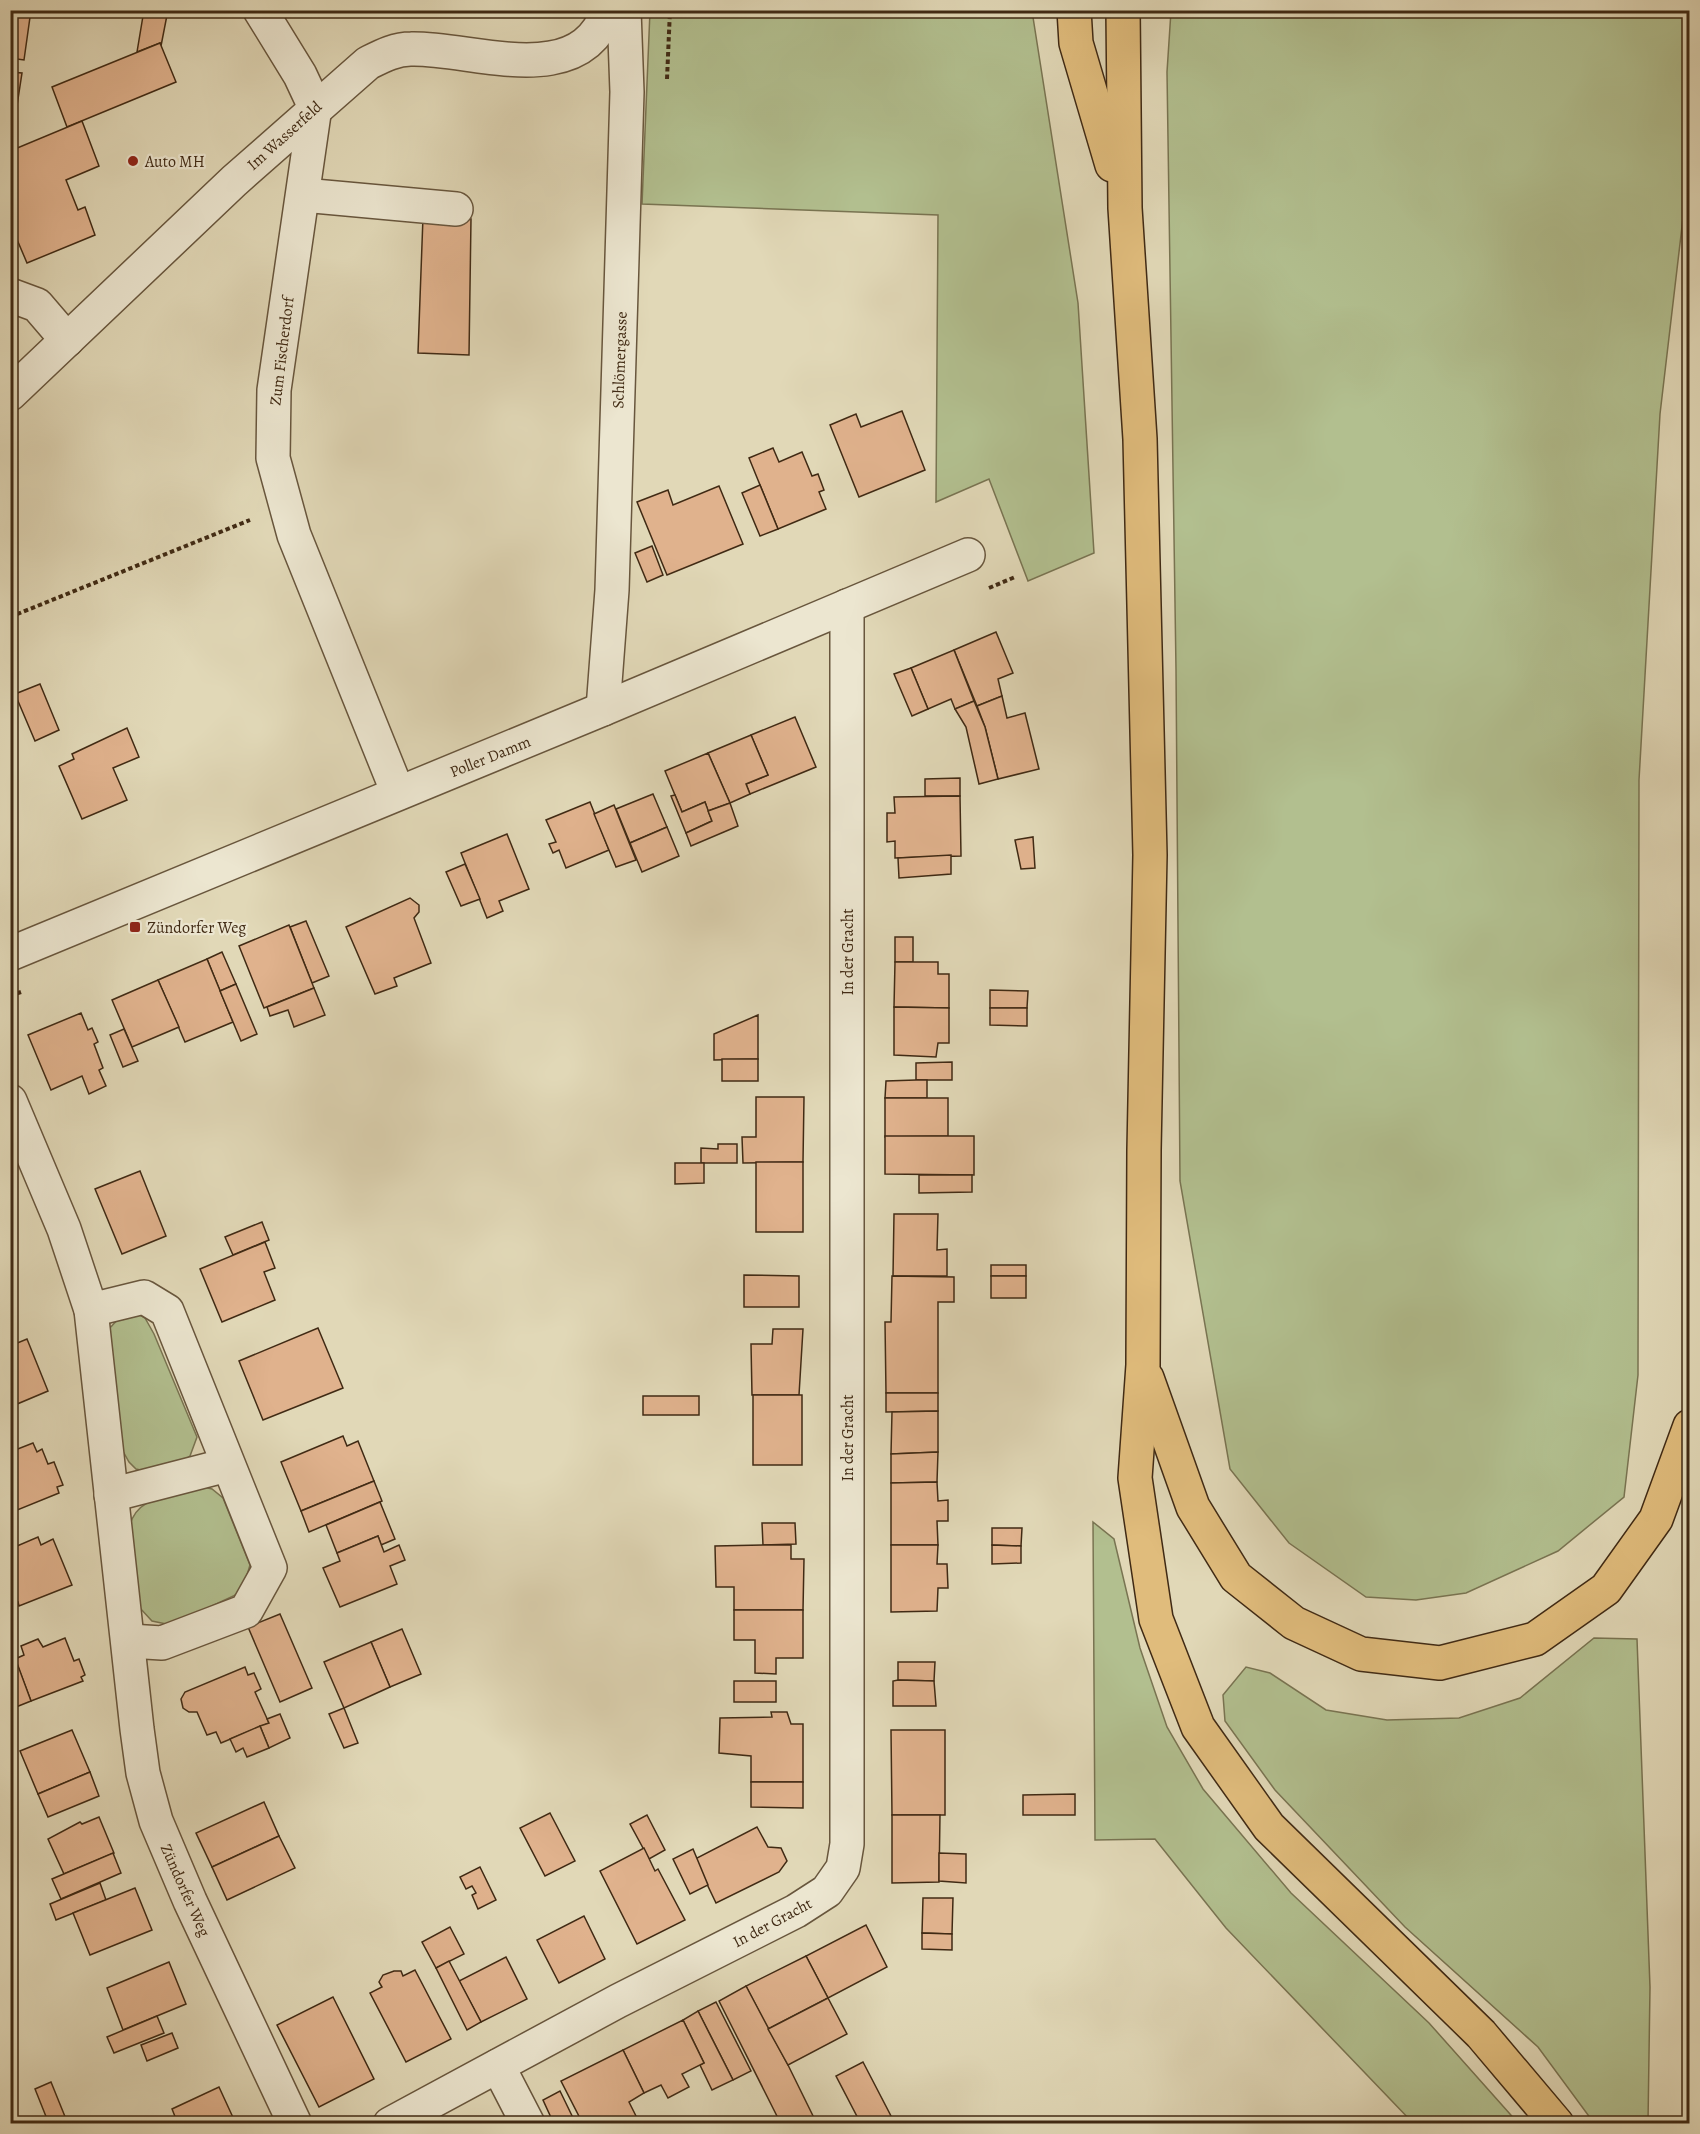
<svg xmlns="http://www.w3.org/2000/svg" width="1700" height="2134" viewBox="0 0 1700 2134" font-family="Alegreya,serif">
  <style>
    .green { fill: #b2bf8f; stroke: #797452; stroke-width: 1.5 }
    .building { fill: #e0b28d; stroke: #402a14; stroke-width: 1.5 }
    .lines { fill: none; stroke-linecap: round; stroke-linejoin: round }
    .minor-casing { stroke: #68563d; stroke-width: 36 }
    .highway-casing { stroke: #402a14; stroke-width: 36 }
    .path { stroke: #402a14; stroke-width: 4; stroke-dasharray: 4.5 3; stroke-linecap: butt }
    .minor { stroke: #ece6d0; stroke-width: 33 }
    .highway { stroke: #e0bc7c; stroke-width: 33 }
    .poi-dot { fill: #8f2418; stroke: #ece6d0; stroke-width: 2 }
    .labels { text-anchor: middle; stroke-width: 4.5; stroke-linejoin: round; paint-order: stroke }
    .street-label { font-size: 16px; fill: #402a14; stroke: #ece6d0 }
    .poi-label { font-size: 16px; fill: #402a14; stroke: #ece6d0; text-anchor: start }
  </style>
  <rect width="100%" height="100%" fill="#e1d8b7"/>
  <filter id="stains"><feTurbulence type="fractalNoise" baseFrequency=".00333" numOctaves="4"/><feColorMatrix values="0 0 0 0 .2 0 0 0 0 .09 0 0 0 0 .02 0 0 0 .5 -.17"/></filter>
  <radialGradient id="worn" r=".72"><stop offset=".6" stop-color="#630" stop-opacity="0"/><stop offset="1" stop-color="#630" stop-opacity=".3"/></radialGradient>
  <g class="green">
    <path d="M 650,11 L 1032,11 L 1078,303 L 1094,553 L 1028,581 L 989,479 L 936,502 L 938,215 L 642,204 Z"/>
    <path d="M 1171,11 L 1689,11 L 1689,167 L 1660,414 L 1639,780 L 1638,1375 L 1624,1497 L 1558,1551 L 1466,1593 L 1416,1600 L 1366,1597 L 1289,1543 L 1230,1469 L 1180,1181 L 1176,669 L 1167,72 Z"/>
    <path d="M 137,1313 L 145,1318 L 154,1334 L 197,1437 L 190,1456 L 181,1462 L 149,1472 L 136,1469 L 129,1462 L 119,1444 L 109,1329 L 120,1317 Z"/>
    <path d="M 200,1486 L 212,1489 L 223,1498 L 250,1565 L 242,1592 L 171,1625 L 152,1621 L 139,1607 L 129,1530 C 133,1496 173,1495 200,1486 Z"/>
    <path d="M 1093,1522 L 1114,1539 L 1140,1648 L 1167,1727 L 1203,1789 L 1291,1893 L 1429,2023 L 1518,2123 L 1413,2123 L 1226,1928 L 1155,1839 L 1095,1840 Z"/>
    <path d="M 1594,1638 L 1637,1639 L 1650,1987 L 1648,2123 L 1591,2119 L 1538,2047 L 1405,1927 L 1275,1790 L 1225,1721 L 1223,1695 L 1246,1667 L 1270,1673 L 1326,1710 L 1387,1720 L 1459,1718 L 1520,1698 Z"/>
  </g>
  <g class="building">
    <path d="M 10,10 L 31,10 L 24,60 L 10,58 Z"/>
    <path d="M 144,10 L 168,10 L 161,46 L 160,43 L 137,52 Z"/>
    <path d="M 160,43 L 176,82 L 67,127 L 52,87 Z"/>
    <path d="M 10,72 L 22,73 L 14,125 L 10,127 Z"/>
    <path d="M 82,121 L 99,166 L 66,180 L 78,210 L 85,207 L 95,235 L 27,263 L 10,223 L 10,151 Z"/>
    <path d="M 423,217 L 471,219 L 469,355 L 418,353 Z"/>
    <path d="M 902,411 L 925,470 L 859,497 L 830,425 L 856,414 L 861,427 Z"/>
    <path d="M 773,448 L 779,462 L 802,452 L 812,476 L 818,474 L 824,490 L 819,492 L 826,509 L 778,529 L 749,458 Z"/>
    <path d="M 760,485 L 778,529 L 760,536 L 742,493 Z"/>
    <path d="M 719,486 L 743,544 L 667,575 L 637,502 L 668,490 L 673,505 Z"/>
    <path d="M 652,546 L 663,575 L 647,582 L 635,553 Z"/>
    <path d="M 996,632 L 1013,673 L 998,679 L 1002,696 L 977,706 L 954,650 Z"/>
    <path d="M 954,650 L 974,701 L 955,709 L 951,699 L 928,709 L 911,668 Z"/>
    <path d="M 911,668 L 928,709 L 912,716 L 894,674 Z"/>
    <path d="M 40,684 L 59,730 L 35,741 L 15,694 Z"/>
    <path d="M 1002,696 L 1007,718 L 1025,713 L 1039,769 L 998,779 L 985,727 L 977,706 Z"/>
    <path d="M 974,701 L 985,727 L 998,779 L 979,784 L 966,727 L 955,709 Z"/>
    <path d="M 795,717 L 816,767 L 750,794 L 746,784 L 768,775 L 751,735 Z"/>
    <path d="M 127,728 L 139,757 L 113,768 L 127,800 L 82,819 L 59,766 L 74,759 L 72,754 Z"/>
    <path d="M 751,735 L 768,775 L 746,784 L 750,794 L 730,803 L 708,753 Z"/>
    <path d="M 708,753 L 730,803 L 708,811 L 705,802 L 682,812 L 665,771 Z"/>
    <path d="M 960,778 L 960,796 L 925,796 L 925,779 Z"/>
    <path d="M 653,794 L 667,827 L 630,843 L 616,809 Z"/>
    <path d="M 675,795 L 682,812 L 705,802 L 712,821 L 686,833 L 671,796 Z"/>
    <path d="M 960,796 L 961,856 L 895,858 L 895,841 L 887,842 L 887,813 L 895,813 L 894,797 Z"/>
    <path d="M 590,802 L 609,850 L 566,868 L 559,850 L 553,853 L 549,844 L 556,842 L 546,820 Z"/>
    <path d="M 730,803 L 738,826 L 691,846 L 686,833 L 712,821 L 708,811 Z"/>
    <path d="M 614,805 L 636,860 L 616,867 L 594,814 Z"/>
    <path d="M 667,827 L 679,856 L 642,872 L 630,843 Z"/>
    <path d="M 507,834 L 529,889 L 499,901 L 503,911 L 487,918 L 461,853 Z"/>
    <path d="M 1033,837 L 1035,868 L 1021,869 L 1015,840 Z"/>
    <path d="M 951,855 L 951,874 L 899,878 L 898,858 Z"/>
    <path d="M 465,864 L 480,899 L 461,906 L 446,872 Z"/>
    <path d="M 410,898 L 419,905 L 419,912 L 414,918 L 431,963 L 394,978 L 397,986 L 375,994 L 346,927 Z"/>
    <path d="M 306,921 L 329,976 L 312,983 L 290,927 Z"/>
    <path d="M 289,925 L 314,988 L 264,1008 L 239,946 Z"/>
    <rect x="895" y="937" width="18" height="25"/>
    <path d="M 222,952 L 236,984 L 220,991 L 207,959 Z"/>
    <path d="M 207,959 L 233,1022 L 185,1042 L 158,980 Z"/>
    <path d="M 895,962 L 938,962 L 938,974 L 949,974 L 949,1008 L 894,1007 Z"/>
    <path d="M 158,980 L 179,1027 L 132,1047 L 112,1000 Z"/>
    <path d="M 236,984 L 257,1034 L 241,1041 L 220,991 Z"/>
    <path d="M 314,988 L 325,1015 L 294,1027 L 288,1010 L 270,1016 L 267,1007 Z"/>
    <path d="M 990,990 L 1028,991 L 1027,1008 L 990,1008 Z"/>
    <path d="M 894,1007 L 949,1008 L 949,1043 L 938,1043 L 936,1057 L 894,1055 Z"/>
    <path d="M 990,1008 L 1027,1008 L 1027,1026 L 990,1025 Z"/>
    <path d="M 81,1013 L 88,1030 L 92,1028 L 98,1042 L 94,1044 L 103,1068 L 99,1070 L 106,1086 L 89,1094 L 82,1076 L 51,1090 L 28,1035 Z"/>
    <path d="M 758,1015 L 758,1059 L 714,1060 L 714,1034 Z"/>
    <path d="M 124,1029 L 138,1061 L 123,1067 L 110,1035 Z"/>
    <rect x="722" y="1059" width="36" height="22"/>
    <path d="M 952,1062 L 952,1080 L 916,1080 L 916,1063 Z"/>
    <path d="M 916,1080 L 927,1080 L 927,1098 L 885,1098 L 886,1081 Z"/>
    <path d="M 756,1097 L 804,1097 L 803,1162 L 743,1163 L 742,1137 L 756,1137 Z"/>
    <path d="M 885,1098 L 948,1098 L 948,1136 L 885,1137 Z"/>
    <path d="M 885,1136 L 974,1136 L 974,1175 L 885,1174 Z"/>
    <path d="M 718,1144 L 737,1144 L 737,1163 L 701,1163 L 701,1148 L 718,1149 Z"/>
    <rect x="756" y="1162" width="47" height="70"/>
    <path d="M 675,1163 L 704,1163 L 704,1183 L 675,1184 Z"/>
    <path d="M 140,1171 L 166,1236 L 122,1254 L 95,1189 Z"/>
    <path d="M 919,1175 L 972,1175 L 972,1192 L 919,1193 Z"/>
    <path d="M 894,1214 L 938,1214 L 937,1250 L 947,1249 L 947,1276 L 893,1276 Z"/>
    <path d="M 262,1222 L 269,1240 L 233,1255 L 225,1237 Z"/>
    <path d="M 265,1242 L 275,1268 L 264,1272 L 275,1300 L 222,1322 L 200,1269 Z"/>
    <rect x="991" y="1265" width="35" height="11"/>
    <path d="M 744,1275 L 799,1276 L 799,1307 L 744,1307 Z"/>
    <path d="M 892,1276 L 954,1277 L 954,1302 L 938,1302 L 938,1393 L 886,1393 L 885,1322 L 891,1322 Z"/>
    <rect x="991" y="1276" width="35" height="22"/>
    <path d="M 318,1328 L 343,1388 L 263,1420 L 239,1361 Z"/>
    <path d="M 773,1329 L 803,1329 L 799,1395 L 752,1395 L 751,1344 L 772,1344 Z"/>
    <path d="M 27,1339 L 48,1391 L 10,1407 L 10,1346 Z"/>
    <path d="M 886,1393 L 938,1393 L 938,1411 L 886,1412 Z"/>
    <rect x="753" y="1395" width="49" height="70"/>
    <rect x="643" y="1396" width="56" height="19"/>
    <path d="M 10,1411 L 17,1428 L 10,1431 Z"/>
    <path d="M 938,1411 L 938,1452 L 891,1454 L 892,1412 Z"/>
    <path d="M 343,1436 L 347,1446 L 358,1441 L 374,1481 L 301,1511 L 281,1462 Z"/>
    <path d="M 33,1443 L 37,1452 L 42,1449 L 48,1464 L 54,1462 L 63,1485 L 57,1487 L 59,1493 L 10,1513 L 10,1452 Z"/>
    <path d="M 938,1452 L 937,1482 L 891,1483 L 891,1454 Z"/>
    <path d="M 374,1481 L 382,1501 L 309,1532 L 301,1511 Z"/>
    <path d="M 937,1482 L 938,1501 L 948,1500 L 948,1521 L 937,1521 L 938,1545 L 891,1545 L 891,1483 Z"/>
    <path d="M 380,1502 L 395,1539 L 381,1545 L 378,1536 L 337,1553 L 326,1525 Z"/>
    <path d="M 762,1523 L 795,1523 L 796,1544 L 763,1545 Z"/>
    <path d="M 992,1528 L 1022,1528 L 1021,1546 L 992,1545 Z"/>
    <path d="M 378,1536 L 384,1552 L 399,1545 L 405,1560 L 390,1566 L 397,1584 L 340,1607 L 323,1568 L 340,1561 L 337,1553 Z"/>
    <path d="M 38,1537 L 41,1545 L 53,1539 L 72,1585 L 19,1606 L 18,1602 L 10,1605 L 10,1549 Z"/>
    <path d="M 763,1545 L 791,1545 L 791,1559 L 804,1559 L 803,1610 L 734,1610 L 734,1587 L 716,1587 L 715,1546 Z"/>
    <path d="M 891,1545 L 938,1545 L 937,1564 L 947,1564 L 948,1588 L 938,1588 L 937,1611 L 891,1612 Z"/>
    <path d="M 992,1545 L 1021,1546 L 1021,1563 L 992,1564 Z"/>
    <path d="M 734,1610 L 803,1610 L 803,1658 L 776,1658 L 776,1674 L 755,1673 L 755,1640 L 734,1640 Z"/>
    <path d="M 280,1614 L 312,1688 L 280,1702 L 248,1627 Z"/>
    <path d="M 402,1629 L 421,1674 L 390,1687 L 371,1642 Z"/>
    <path d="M 65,1638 L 74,1661 L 79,1659 L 85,1675 L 81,1677 L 83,1681 L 31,1701 L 15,1659 L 24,1655 L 21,1646 L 38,1639 L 43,1647 Z"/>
    <path d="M 371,1642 L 390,1687 L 344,1708 L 324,1662 Z"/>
    <path d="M 898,1662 L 935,1662 L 934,1681 L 898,1680 Z"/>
    <path d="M 17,1663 L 31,1701 L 16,1707 L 10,1694 L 10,1666 Z"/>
    <path d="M 245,1667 L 248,1675 L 254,1673 L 261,1689 L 255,1692 L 269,1723 L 221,1743 L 216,1732 L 207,1735 L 197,1712 L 189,1712 L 183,1708 L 181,1699 L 185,1692 Z"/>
    <path d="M 898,1680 L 934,1681 L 936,1706 L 893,1706 L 893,1681 Z"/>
    <rect x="734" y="1681" width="42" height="21"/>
    <path d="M 344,1708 L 358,1743 L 344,1748 L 329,1714 Z"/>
    <path d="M 771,1712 L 787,1712 L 791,1724 L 803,1724 L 803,1782 L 751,1782 L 751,1756 L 719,1753 L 720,1718 L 772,1717 Z"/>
    <path d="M 280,1714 L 290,1738 L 269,1748 L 260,1726 L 269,1723 L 267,1719 Z"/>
    <path d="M 260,1726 L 269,1748 L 247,1757 L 243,1748 L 236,1752 L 230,1739 Z"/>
    <path d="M 72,1730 L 90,1772 L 38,1794 L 20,1751 Z"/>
    <path d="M 891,1730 L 945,1730 L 945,1815 L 892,1815 Z"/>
    <path d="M 90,1772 L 99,1796 L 48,1817 L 38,1794 Z"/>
    <path d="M 751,1782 L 803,1782 L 803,1808 L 751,1807 Z"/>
    <path d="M 1075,1794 L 1075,1815 L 1023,1815 L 1023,1795 Z"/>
    <path d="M 264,1802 L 279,1836 L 212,1867 L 196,1833 Z"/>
    <path d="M 550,1813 L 575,1861 L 545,1876 L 520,1828 Z"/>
    <path d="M 647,1815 L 665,1850 L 649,1859 L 630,1824 Z"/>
    <path d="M 892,1815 L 940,1815 L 939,1882 L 892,1883 Z"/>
    <path d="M 99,1817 L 114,1853 L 64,1874 L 48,1839 L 80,1822 L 82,1824 Z"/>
    <path d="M 757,1827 L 768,1847 L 781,1848 L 787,1861 L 779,1872 L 716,1903 L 695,1859 Z"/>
    <path d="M 279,1836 L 295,1868 L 227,1900 L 212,1867 Z"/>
    <path d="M 644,1848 L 655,1871 L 658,1869 L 685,1920 L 637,1944 L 600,1871 Z"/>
    <path d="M 693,1849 L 708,1885 L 690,1894 L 673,1859 Z"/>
    <path d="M 113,1853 L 121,1873 L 61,1899 L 52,1879 Z"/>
    <path d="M 939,1853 L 966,1854 L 966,1883 L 939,1881 Z"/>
    <path d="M 480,1867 L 496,1900 L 478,1909 L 472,1895 L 476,1893 L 472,1886 L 466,1889 L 460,1877 Z"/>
    <path d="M 100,1883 L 106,1900 L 56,1920 L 50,1904 Z"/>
    <path d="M 135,1888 L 152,1930 L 90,1955 L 73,1913 Z"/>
    <path d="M 923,1898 L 953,1898 L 952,1934 L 922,1933 Z"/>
    <path d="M 584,1916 L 605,1959 L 559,1983 L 537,1940 Z"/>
    <path d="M 866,1925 L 887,1967 L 828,1998 L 806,1956 Z"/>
    <path d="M 450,1927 L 464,1954 L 436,1968 L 422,1942 Z"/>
    <path d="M 922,1933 L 952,1934 L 952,1950 L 922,1949 Z"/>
    <path d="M 806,1956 L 828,1998 L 768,2029 L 746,1986 Z"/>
    <path d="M 506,1957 L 527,1999 L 481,2022 L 459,1981 Z"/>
    <path d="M 449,1961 L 481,2022 L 467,2030 L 436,1968 Z"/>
    <path d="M 169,1962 L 186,2004 L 123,2030 L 107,1988 Z"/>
    <path d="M 415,1970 L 451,2039 L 406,2062 L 370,1993 L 382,1987 L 379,1982 L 383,1975 L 394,1971 L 401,1971 L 403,1976 Z"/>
    <path d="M 746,1986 L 788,2065 L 817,2124 L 781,2124 L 719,2001 Z"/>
    <path d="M 333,1997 L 374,2079 L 319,2107 L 277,2025 Z"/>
    <path d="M 828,1998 L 847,2034 L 788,2065 L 768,2029 Z"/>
    <path d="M 716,2002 L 751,2071 L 733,2080 L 698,2011 Z"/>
    <path d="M 698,2011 L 733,2080 L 712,2090 L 700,2065 L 704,2063 L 683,2020 Z"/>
    <path d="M 157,2016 L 164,2033 L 114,2053 L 107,2037 Z"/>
    <path d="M 683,2020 L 704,2063 L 682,2074 L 689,2087 L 668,2098 L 661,2085 L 644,2093 L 623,2050 Z"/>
    <path d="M 172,2033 L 178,2048 L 147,2061 L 141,2045 Z"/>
    <path d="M 623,2050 L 644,2093 L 629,2102 L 640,2124 L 583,2124 L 561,2081 Z"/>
    <path d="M 863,2062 L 891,2116 L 877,2124 L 861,2124 L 836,2076 Z"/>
    <path d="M 51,2082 L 68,2124 L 49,2124 L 35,2089 Z"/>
    <path d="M 219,2087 L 236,2124 L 178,2124 L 172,2109 Z"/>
    <path d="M 560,2091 L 576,2124 L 554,2124 L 543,2100 Z"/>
  </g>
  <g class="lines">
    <g class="minor-casing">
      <g id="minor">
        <path d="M 260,10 L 300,75 L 315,107 L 274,390 L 273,458 L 294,535 L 398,793"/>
        <path d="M 303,195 L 456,209"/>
        <path d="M 10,295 L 37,305 L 67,340"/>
        <path d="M 10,394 L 234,181 L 368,63 C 382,56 395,49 411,49 C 472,47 580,93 608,10"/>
        <path d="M 603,709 L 612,590 L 627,92 L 624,10"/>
        <path d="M 10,954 L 603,709 L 968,555"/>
        <path d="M 10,1101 L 64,1229 L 91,1310 L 137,1729 L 143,1773 L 156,1821 L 190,1901 L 295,2124"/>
        <path d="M 91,1310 L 144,1297 L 167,1311 L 270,1568 L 246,1611 L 162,1643 L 129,1641"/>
        <path d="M 111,1495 L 227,1465"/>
        <path d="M 498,2066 L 528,2124"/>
        <path d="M 390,2124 L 618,2001 L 796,1911 L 827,1891 L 843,1868 L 847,1844 L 847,606"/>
      </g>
    </g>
    <g class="highway-casing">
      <g id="highway">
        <path d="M 1074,10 L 1076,43 L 1112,165"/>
        <path d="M 1123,10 L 1125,208 L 1140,439 L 1150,855 L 1144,1150 L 1143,1365 L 1135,1478 L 1156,1619 L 1198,1727 L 1269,1827 L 1481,2034 L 1557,2124"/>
        <path d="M 1147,1378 L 1193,1507 L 1236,1577 L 1294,1623 L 1361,1654 L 1440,1663 L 1535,1639 L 1606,1589 L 1656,1519 L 1690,1426"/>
      </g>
    </g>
    <g class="path">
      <path d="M 667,79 L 670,10"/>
      <path d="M 989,588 L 1015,577"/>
      <path d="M 10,617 L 250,520"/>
      <path d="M 10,996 L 21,992"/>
    </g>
    <use href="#minor" class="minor"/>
    <use href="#highway" class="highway"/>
  </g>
  <g class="poi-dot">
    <circle cx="133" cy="161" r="6"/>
    <rect x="129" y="921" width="12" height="12" rx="3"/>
  </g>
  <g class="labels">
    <g class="street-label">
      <text transform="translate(284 135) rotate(-42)" y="6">Im Wasserfeld</text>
      <text transform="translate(281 351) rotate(-83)" y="6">Zum Fischerdorf</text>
      <text transform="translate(619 360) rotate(-88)" y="6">Schlömergasse</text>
      <text transform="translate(490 756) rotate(-22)" y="6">Poller Damm</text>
      <text transform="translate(847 952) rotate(-90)" y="6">In der Gracht</text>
      <text transform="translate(847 1438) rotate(-90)" y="6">In der Gracht</text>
      <text transform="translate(186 1890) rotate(66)" y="6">Zündorfer Weg</text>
      <text transform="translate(772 1922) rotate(-28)" y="6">In der Gracht</text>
    </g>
    <g class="poi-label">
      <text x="145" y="167">Auto MH</text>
      <text x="147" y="933">Zündorfer Weg</text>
    </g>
  </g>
  <rect width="1700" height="2134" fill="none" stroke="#e1d8b7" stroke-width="36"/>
  <rect x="12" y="12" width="1676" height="2110" fill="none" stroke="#402a14" stroke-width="3"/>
  <rect x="18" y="18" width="1664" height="2098" fill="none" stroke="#402a14" stroke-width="1.5"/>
  <rect width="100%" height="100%" filter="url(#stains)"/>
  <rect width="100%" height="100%" fill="url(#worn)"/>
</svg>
